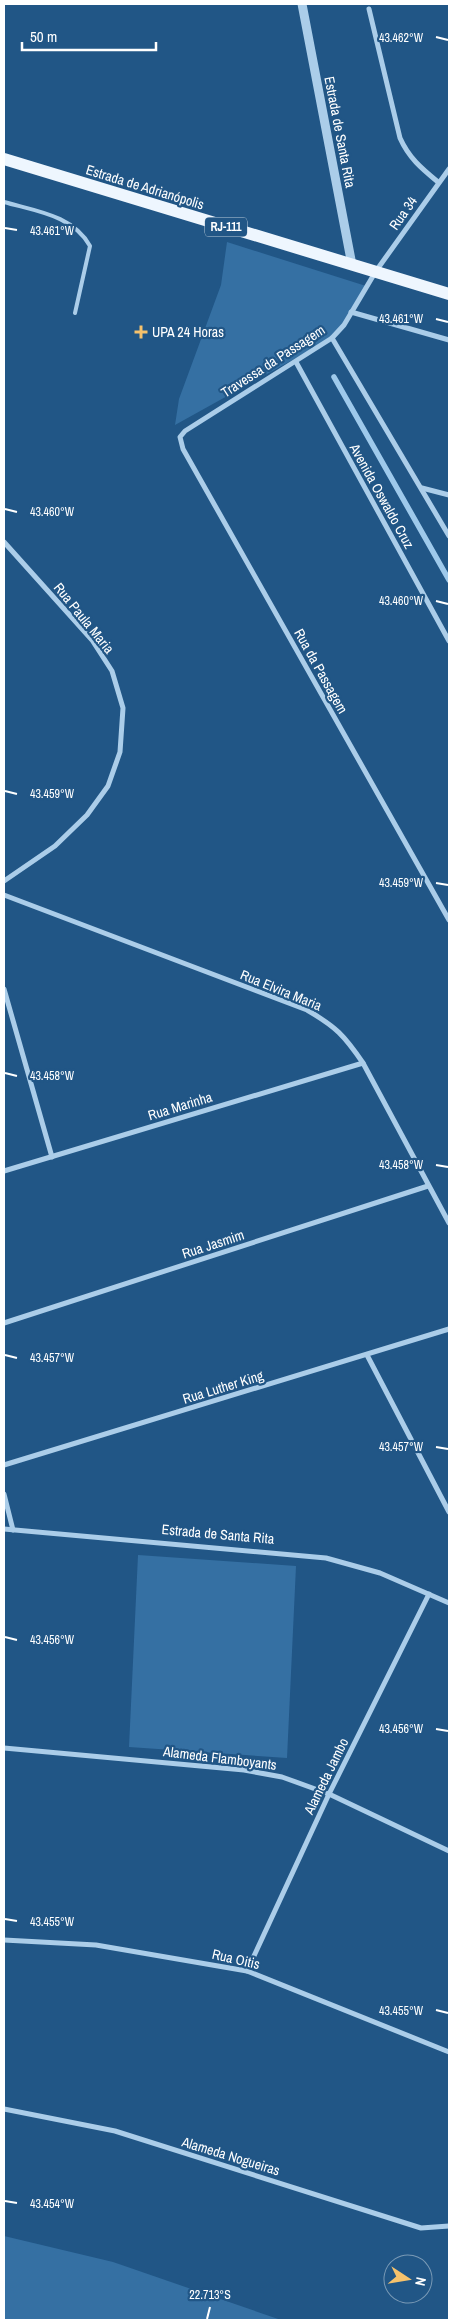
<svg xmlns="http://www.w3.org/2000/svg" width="453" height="2324" viewBox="0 0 453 2324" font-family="'Archivo Narrow',sans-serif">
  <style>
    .green { fill: #3570a3 }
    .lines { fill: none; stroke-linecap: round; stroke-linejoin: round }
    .stream { stroke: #9ec9eb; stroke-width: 5.5 }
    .service { stroke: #abcde9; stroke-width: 4 }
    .minor { stroke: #abcde9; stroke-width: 5 }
    .tertiary { stroke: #abcde9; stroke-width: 9 }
    .primary { stroke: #eef6fe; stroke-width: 12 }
    .ticks { fill: none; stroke: #fff; stroke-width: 2 }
    .poi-dot { fill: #f6c26c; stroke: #215686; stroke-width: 2 }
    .labels { text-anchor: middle; stroke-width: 4.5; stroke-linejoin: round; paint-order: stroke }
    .shield { fill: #215686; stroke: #bcccdb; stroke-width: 1 }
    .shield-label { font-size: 12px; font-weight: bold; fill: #fff }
    .street-label { font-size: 14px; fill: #fff; stroke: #215686 }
    .poi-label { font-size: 14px; fill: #fff; stroke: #215686; text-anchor: start }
    .ticks-label { font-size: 12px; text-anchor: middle; fill: #fff; stroke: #215686; stroke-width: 4.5; stroke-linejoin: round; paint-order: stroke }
  </style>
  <rect width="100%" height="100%" fill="#215686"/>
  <g class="green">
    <path d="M 227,242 L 366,286 L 352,315 L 332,338 L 175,425 L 179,399 L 221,285 Z"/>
    <path d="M 138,1555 L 296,1566 L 287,1758 L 129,1747 Z"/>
    <path d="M 4,2236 L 113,2262 L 281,2320 L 4,2320 Z"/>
  </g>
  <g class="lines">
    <path class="stream" d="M 334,377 L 449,580"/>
    <path class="service" d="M 4,202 C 35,211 73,215 90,246 L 75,313"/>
    <g class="minor">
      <path d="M 369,9 L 400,138 C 409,158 421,168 438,182"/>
      <path d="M 449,169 L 376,271 L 344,325 L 332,338 L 185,431 L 180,437 L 183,449 L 449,920"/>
      <path d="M 351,312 L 449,340"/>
      <path d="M 332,338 L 449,536"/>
      <path d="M 296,362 L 449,641"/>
      <path d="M 422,488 L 449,495"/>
      <path d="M 4,542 L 92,640 L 112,671 L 123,708 L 120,752 L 108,786 L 87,815 L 55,846 L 4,881"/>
      <path d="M 4,895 L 307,1010 C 336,1027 344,1035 363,1063 L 449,1223"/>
      <path d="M 4,989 L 52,1157"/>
      <path d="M 4,1171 L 363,1063"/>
      <path d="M 4,1323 L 428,1186"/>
      <path d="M 367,1355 L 449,1512"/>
      <path d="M 4,1465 L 449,1329"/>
      <path d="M 4,1494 L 13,1530"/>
      <path d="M 4,1529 L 326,1558 L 380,1573 L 449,1603"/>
      <path d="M 4,1748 L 244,1770 L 282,1777 L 329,1794 L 449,1851"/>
      <path d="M 4,1940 L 96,1945 L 247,1971 L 449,2052"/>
      <path d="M 247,1971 L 329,1794 L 429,1594"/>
      <path d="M 4,2109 L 115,2131 L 421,2228 L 449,2226"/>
    </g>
    <path class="tertiary" d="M 302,4 L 352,265"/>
    <path class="primary" d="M 4,159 L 449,294"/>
  </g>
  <path class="ticks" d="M 436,37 L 448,40M 5,228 L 17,230M 436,319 L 448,322M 5,509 L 17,512M 436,601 L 448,604M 5,791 L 17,794M 436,883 L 448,885M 5,1073 L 17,1076M 436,1165 L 448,1167M 5,1355 L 17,1358M 436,1447 L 448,1449M 5,1637 L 17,1640M 436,1729 L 448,1731M 5,1919 L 17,1921M 436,2010 L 448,2013M 5,2201 L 17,2203M 207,2319 L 210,2307"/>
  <path class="poi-dot" d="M138.5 324.5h5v5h5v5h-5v5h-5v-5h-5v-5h5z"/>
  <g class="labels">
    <rect class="shield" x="205" y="217.5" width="42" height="19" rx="4"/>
    <g class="shield-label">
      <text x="226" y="231">RJ-111</text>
    </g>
    <g class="street-label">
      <text transform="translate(340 132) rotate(79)" y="5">Estrada de Santa Rita</text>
      <text transform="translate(145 187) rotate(17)" y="5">Estrada de Adrianópolis</text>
      <text transform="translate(403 213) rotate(-55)" y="5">Rua 34</text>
      <text transform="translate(273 361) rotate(-33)" y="5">Travessa da Passagem</text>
      <text transform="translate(382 496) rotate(61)" y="5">Avenida Oswaldo Cruz</text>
      <text transform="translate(84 618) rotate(51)" y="5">Rua Paula Maria</text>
      <text transform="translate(321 671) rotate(61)" y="5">Rua da Passagem</text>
      <text transform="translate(281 990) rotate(22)" y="5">Rua Elvira Maria</text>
      <text transform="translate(180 1106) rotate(-17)" y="5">Rua Marinha</text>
      <text transform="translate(213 1244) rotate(-18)" y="5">Rua Jasmim</text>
      <text transform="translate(223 1387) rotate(-17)" y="5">Rua Luther King</text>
      <text transform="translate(218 1534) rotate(5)" y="5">Estrada de Santa Rita</text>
      <text transform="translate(220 1758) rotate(7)" y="5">Alameda Flamboyants</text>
      <text transform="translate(326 1776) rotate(-64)" y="5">Alameda Jambo</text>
      <text transform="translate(236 1959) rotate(13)" y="5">Rua Oitis</text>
      <text transform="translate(231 2156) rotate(17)" y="5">Alameda Nogueiras</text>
    </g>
    <g class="poi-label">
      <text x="152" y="337">UPA 24 Horas</text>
    </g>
  </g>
  <g class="ticks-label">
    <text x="401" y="42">43.462°W</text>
    <text x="52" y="235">43.461°W</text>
    <text x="401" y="323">43.461°W</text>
    <text x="52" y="516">43.460°W</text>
    <text x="401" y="605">43.460°W</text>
    <text x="52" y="798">43.459°W</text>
    <text x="401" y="887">43.459°W</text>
    <text x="52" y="1080">43.458°W</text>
    <text x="401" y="1169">43.458°W</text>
    <text x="52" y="1362">43.457°W</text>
    <text x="401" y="1451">43.457°W</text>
    <text x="52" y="1644">43.456°W</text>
    <text x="401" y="1733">43.456°W</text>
    <text x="52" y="1926">43.455°W</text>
    <text x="401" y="2015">43.455°W</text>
    <text x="52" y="2208">43.454°W</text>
    <text x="210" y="2299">22.713°S</text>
  </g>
  <rect width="453" height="2324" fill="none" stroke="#ffffff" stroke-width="10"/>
  <g transform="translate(408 2279) rotate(102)"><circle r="24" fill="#215686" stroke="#7a9ab6"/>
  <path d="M0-4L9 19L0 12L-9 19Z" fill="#f6c26c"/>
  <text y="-8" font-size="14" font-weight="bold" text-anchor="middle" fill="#ffffff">N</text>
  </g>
  <path d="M22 42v8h134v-8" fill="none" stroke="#ffffff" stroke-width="2.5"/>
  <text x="30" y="42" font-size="15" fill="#ffffff" stroke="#215686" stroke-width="4" paint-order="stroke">50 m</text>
</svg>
